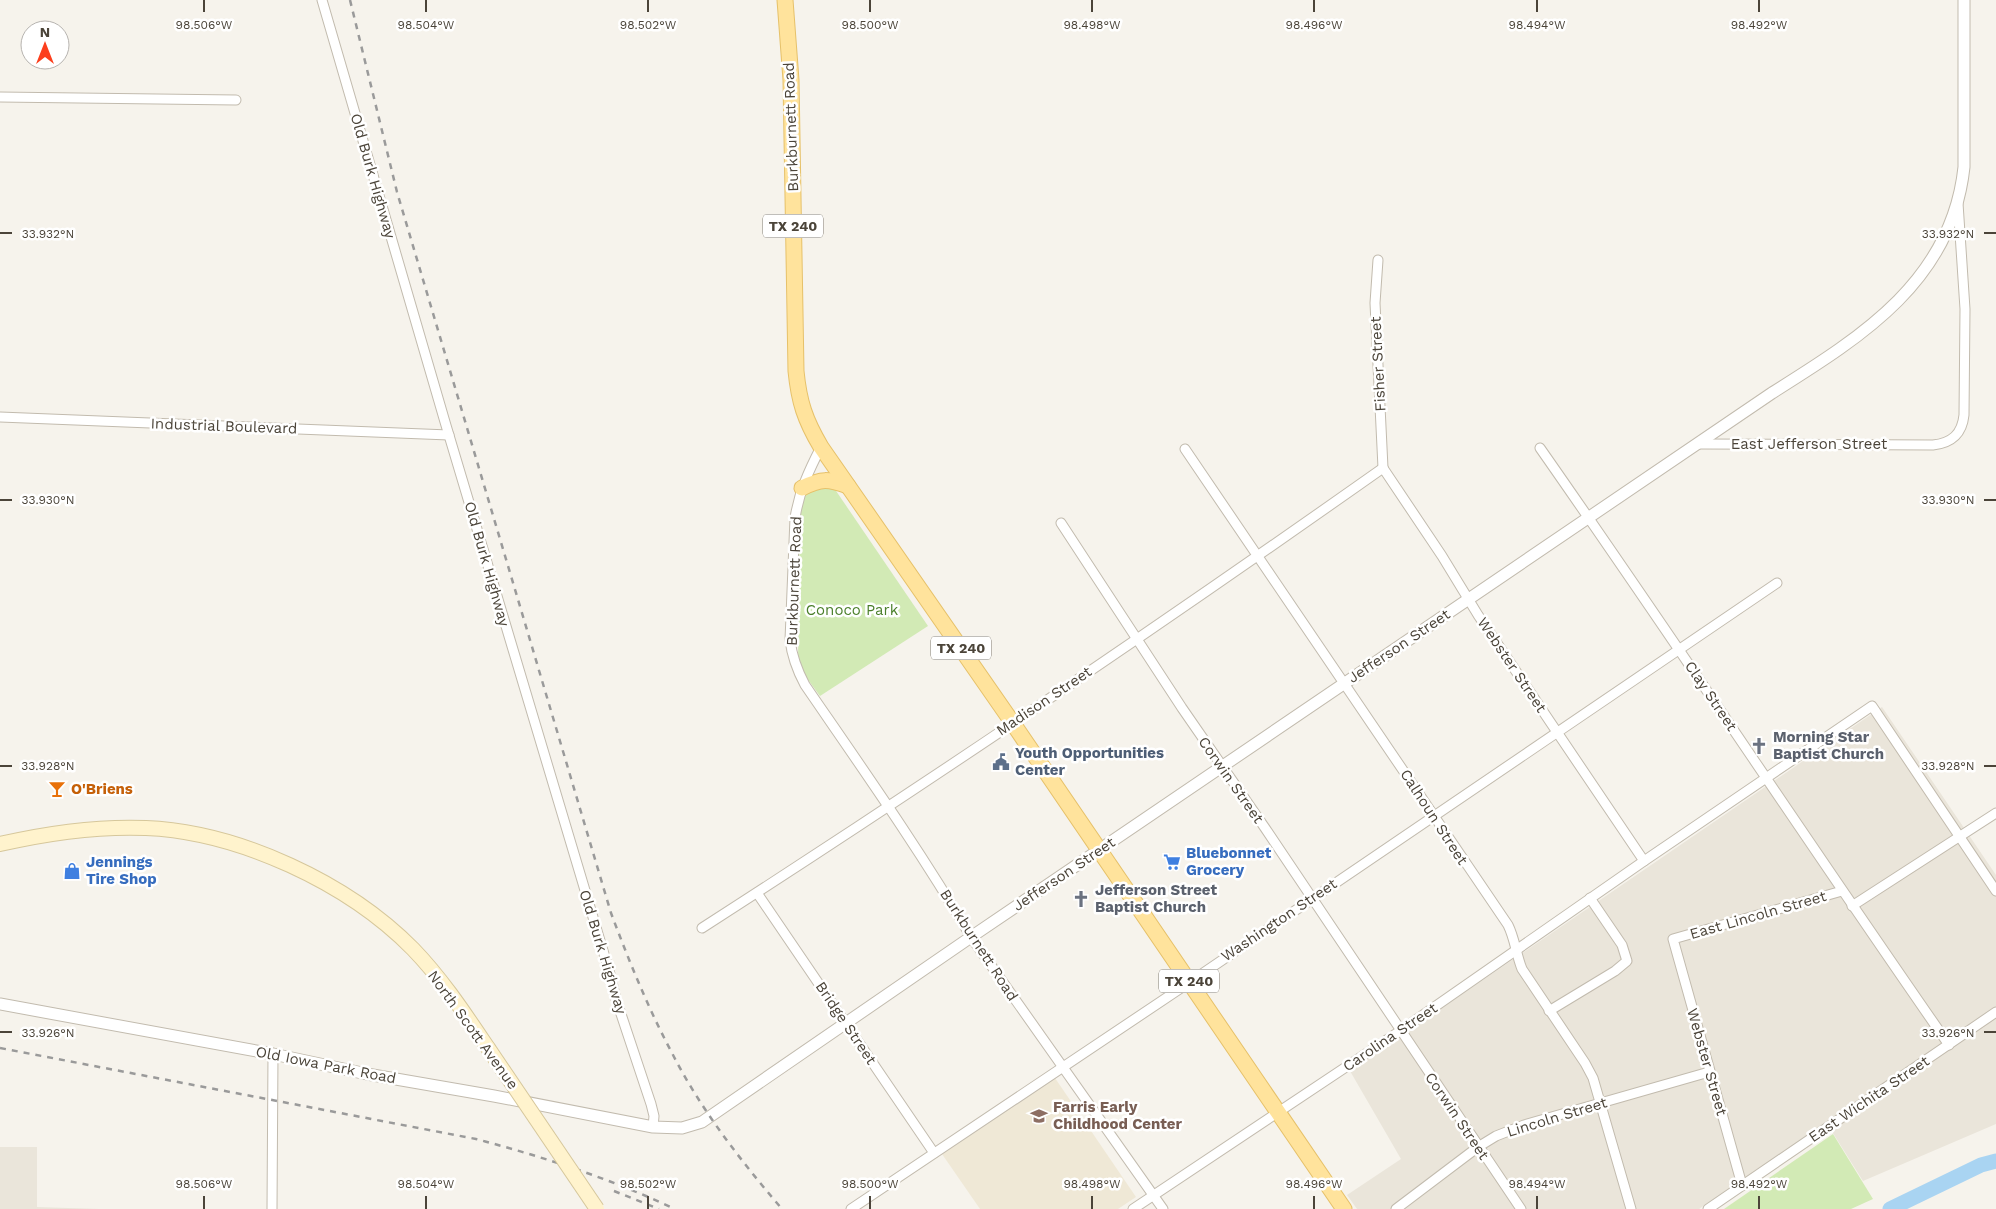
<svg xmlns="http://www.w3.org/2000/svg" width="1996" height="1209" viewBox="0 0 1996 1209" font-family="'Work Sans',sans-serif">
  <style>
    .residential { fill: #eae5da }
    .education { fill: #efe8d6 }
    .green { fill: #d2eab5 }
    .lines { fill: none; stroke-linecap: round; stroke-linejoin: round }
    .river { stroke: #a9d4f2; stroke-width: 15 }
    .minor-casing { stroke: #c2bbae; stroke-width: 11 }
    .tertiary-casing { stroke: #c2bbae; stroke-width: 13 }
    .secondary-casing { stroke: #d6c79b; stroke-width: 16 }
    .primary-casing { stroke: #e6c16a; stroke-width: 17 }
    .minor { stroke: #fff; stroke-width: 9 }
    .tertiary { stroke: #fff; stroke-width: 11 }
    .secondary { stroke: #fff3cd; stroke-width: 14 }
    .primary { stroke: #ffe39c; stroke-width: 15 }
    .rail { stroke: #9a9a9a; stroke-width: 2.5; stroke-dasharray: 6 6; stroke-linecap: butt }
    .secondary-bridge-casing { stroke: #d6c79b; stroke-width: 16; stroke-linecap: butt }
    .secondary-bridge { stroke: #fff3cd; stroke-width: 14 }
    .ticks { fill: none; stroke: #4b4439; stroke-width: 2 }
    .labels { text-anchor: middle; stroke-width: 5; stroke-linejoin: round; paint-order: stroke }
    .shield { fill: #fff; stroke: #817c74; stroke-width: 1 }
    .shield-label { font-size: 14px; font-weight: bold; fill: #4b4439 }
    .street-label { font-size: 15px; fill: #4b4439; stroke: #fff }
    .park-label { font-size: 15px; fill: #4a7f2a; stroke: #fff }
    .worship-label { font-size: 15px; font-weight: bold; fill: #5b616d; stroke: #fff; text-anchor: start }
    .service-label { font-size: 15px; font-weight: bold; fill: #4e5e75; stroke: #fff; text-anchor: start }
    .food-label { font-size: 15px; font-weight: bold; fill: #c56008; stroke: #fff; text-anchor: start }
    .shop-label { font-size: 15px; font-weight: bold; fill: #366cbe; stroke: #fff; text-anchor: start }
    .education-label { font-size: 15px; font-weight: bold; fill: #785e54; stroke: #fff; text-anchor: start }
    .ticks-label { font-size: 12px; text-anchor: middle; fill: #4b4439; stroke: #fff; stroke-width: 5; stroke-linejoin: round; paint-order: stroke }
  </style>
  <rect width="100%" height="100%" fill="#f6f3ec"/>
  <g class="residential">
    <path d="M 1882,707 L 1996,875 L 1996,1124 L 1863,1181 L 1826,1122 L 1699,1209 L 1357,1209 L 1347,1195 L 1401,1159 L 1350,1071 Z"/>
    <path d="M 0,1147 L 37,1147 L 37,1207 L 99,1209 L 0,1209 Z"/>
  </g>
  <path class="education" d="M 1055,1078 L 1136,1197 L 1118,1209 L 980,1209 L 942,1154 Z"/>
  <g class="green">
    <path d="M 832,485 L 928,626 L 820,696 L 806,677 L 798,660 L 800,507 L 808,490 Z"/>
    <path d="M 1833,1134 L 1873,1199 L 1851,1209 L 1724,1209 Z"/>
  </g>
  <g class="lines">
    <path class="river" d="M 1890,1209 L 1981,1165 L 1996,1161"/>
    <g class="minor-casing">
      <g id="minor">
        <path d="M 322,0 L 445,422 L 610,974 L 616,999 L 651,1104 L 654,1116 L 653,1127"/>
        <path d="M 0,97 L 236,100"/>
        <path d="M 1378,260 L 1375,303 L 1383,468"/>
        <path d="M 0,417 L 449,435"/>
        <path d="M 1697,444 L 1933,445 C 1952,443 1962,434 1964,415 L 1965,309 L 1958,203"/>
        <path d="M 821,447 C 809,470 799,492 795,518 L 790,640 C 792,657 797,670 805,685 C 862,768 920,850 971,937 L 1163,1209"/>
        <path d="M 1540,448 C 1678,645 1811,847 1949,1045"/>
        <path d="M 1185,449 L 1508,925 C 1515,939 1516,954 1522,969 L 1585,1063 L 1593,1078 L 1631,1209"/>
        <path d="M 1383,468 L 1442,556 L 1478,615 L 1644,861"/>
        <path d="M 1061,523 L 1182,708 L 1265,828 L 1521,1209"/>
        <path d="M 757,893 L 934,1153"/>
        <path d="M 1852,906 L 1996,813"/>
        <path d="M 702,928 C 932,780 1159,626 1383,468"/>
        <path d="M 1549,1011 L 1615,971 L 1627,961 L 1622,945 L 1590,898"/>
        <path d="M 1742,1185 L 1673,939 L 1842,891"/>
        <path d="M 272,1209 L 273,1054"/>
        <path d="M 851,1209 L 1190,982 L 1777,583"/>
        <path d="M 1133,1209 L 1400,1031 L 1644,861 L 1872,706 L 1996,891"/>
        <path d="M 1396,1209 L 1478,1147 L 1496,1136 L 1524,1125 L 1709,1072"/>
        <path d="M 1708,1209 L 1996,1012"/>
      </g>
    </g>
    <g class="tertiary-casing">
      <path id="tertiary" d="M 0,1004 L 273,1054 L 367,1074 L 494,1096 L 653,1127 L 682,1128 L 702,1122 L 971,937 L 1772,393 C 1861,337 1952,281 1964,167 L 1964,0"/>
    </g>
    <g class="secondary-casing">
      <path id="secondary" d="M 0,844 C 48,833 97,826 146,828 C 239,832 348,883 413,949 C 442,979 465,1014 488,1048"/>
    </g>
    <g class="primary-casing">
      <g id="primary">
        <path d="M 785,0 L 791,80 L 796,371 C 799,402 805,420 821,447 L 1012,722 L 1344,1209"/>
        <path d="M 802,488 C 822,478 828,479 848,486"/>
      </g>
    </g>
    <use href="#minor" class="minor"/>
    <use href="#tertiary" class="tertiary"/>
    <use href="#secondary" class="secondary"/>
    <use href="#primary" class="primary"/>
    <g class="rail">
      <path d="M 350,0 L 397,192 L 611,913 C 629,961 648,1008 672,1053 C 701,1110 741,1161 782,1209"/>
      <path d="M 0,1048 L 476,1139 C 544,1157 611,1179 675,1209"/>
      <path d="M 614,1191 L 659,1209"/>
    </g>
    <g class="secondary-bridge-casing">
      <path id="secondary-bridge" d="M 488,1048 L 597,1209"/>
    </g>
    <use href="#secondary-bridge" class="secondary-bridge"/>
  </g>
  <path class="ticks" d="M 204,0 L 204,12M 426,0 L 426,12M 648,0 L 648,12M 870,0 L 870,12M 1092,0 L 1092,12M 1314,0 L 1314,12M 1537,0 L 1537,12M 1759,0 L 1759,12M 0,233 L 12,233M 1984,233 L 1996,233M 0,500 L 12,500M 1984,500 L 1996,500M 0,766 L 12,766M 1984,766 L 1996,766M 0,1032 L 12,1032M 1984,1032 L 1996,1032M 204,1196 L 204,1209M 426,1196 L 426,1209M 648,1196 L 648,1209M 870,1196 L 870,1209M 1092,1196 L 1092,1209M 1314,1196 L 1314,1209M 1537,1196 L 1537,1209M 1759,1196 L 1759,1209"/>
  <defs>
    <g id="church-bare" transform="scale(1.35)"><path d="M-1.2-6h2.4v3.5h3.3v2.4h-3.3V6h-2.4V-.1h-3.3v-2.4h3.3Z" fill="#6b7280" stroke="#fff" stroke-width="2.5" paint-order="stroke"/></g>
    <g id="civic-bare" transform="scale(1.35)"><path d="M-.6-6.5H3V-4.5H.6V-3L4-1V1h2V6H-6V1h2V-1L-.6-3ZM-1.2 2.5V6h2.4V2.5Z" fill="#5c6f8a" stroke="#fff" stroke-width="2.5" paint-order="stroke"/></g>
    <g id="bar-bare" transform="scale(1.35)"><path d="M-6-5H6L.8 .8V4.5H3.5V6h-7V4.5H-.8V.8Z" fill="#e8710a" stroke="#fff" stroke-width="2.5" paint-order="stroke"/></g>
    <g id="supermarket-bare" transform="scale(1.35)"><path d="M-6-5.5h2.5l.6 2H6L4.5 2H-2.5L-4.4-4H-6ZM-1.5 3.2a1.3 1.3 0 1 0 .1 0ZM3 3.2a1.3 1.3 0 1 0 .1 0Z" fill="#3f7fe0" stroke="#fff" stroke-width="2.5" paint-order="stroke"/></g>
    <g id="shop-bare" transform="scale(1.35)"><path d="M-5-2.5h2.3a2.7 3.5 0 0 1 5.4 0H5L5.5 6h-11ZM-1.5-2.5h3a1.5 2.3 0 0 0-3 0Z" fill="#3f7fe0" stroke="#fff" stroke-width="2.5" paint-order="stroke"/></g>
    <g id="school-bare" transform="scale(1.35)"><path d="M0-5L7-2L0 1L-7-2ZM-4 1L0 2.5L4 1V4Q0 6-4 4Z" fill="#8d6e63" stroke="#fff" stroke-width="2.5" paint-order="stroke"/></g>
  </defs>
  <g fill-rule="evenodd">
    <use href="#church-bare" x="1759" y="746"/>
    <use href="#civic-bare" x="1001" y="762"/>
    <use href="#bar-bare" x="57" y="789"/>
    <use href="#supermarket-bare" x="1172" y="862"/>
    <use href="#shop-bare" x="72" y="871"/>
    <use href="#church-bare" x="1081" y="899"/>
    <use href="#school-bare" x="1039" y="1116"/>
  </g>
  <g class="labels">
    <g class="shield">
      <rect x="763" y="214.5" width="60" height="23" rx="4"/>
      <rect x="931" y="636.5" width="60" height="23" rx="4"/>
      <rect x="1159" y="969.5" width="60" height="23" rx="4"/>
    </g>
    <g class="shield-label">
      <text x="793" y="231">TX 240</text>
      <text x="961" y="653">TX 240</text>
      <text x="1189" y="986">TX 240</text>
    </g>
    <g class="street-label">
      <text transform="translate(791 127) rotate(-92)" y="5">Burkburnett Road</text>
      <text transform="translate(373 176) rotate(74)" y="5">Old Burk Highway</text>
      <text transform="translate(1378 364) rotate(-93)" y="5">Fisher Street</text>
      <text transform="translate(224 426) rotate(2)" y="5">Industrial Boulevard</text>
      <text x="1809" y="449">East Jefferson Street</text>
      <text transform="translate(487 564) rotate(74)" y="5">Old Burk Highway</text>
      <text transform="translate(794 581) rotate(-88)" y="5">Burkburnett Road</text>
      <text transform="translate(1399 646) rotate(-34)" y="5">Jefferson Street</text>
      <text transform="translate(1512 665) rotate(56)" y="5">Webster Street</text>
      <text transform="translate(1711 696) rotate(56)" y="5">Clay Street</text>
      <text transform="translate(1044 701) rotate(-34)" y="5">Madison Street</text>
      <text transform="translate(1231 780) rotate(55)" y="5">Corwin Street</text>
      <text transform="translate(1434 817) rotate(57)" y="5">Calhoun Street</text>
      <text transform="translate(1064 874) rotate(-34)" y="5">Jefferson Street</text>
      <text transform="translate(1758 915) rotate(-16)" y="5">East Lincoln Street</text>
      <text transform="translate(1279 920) rotate(-34)" y="5">Washington Street</text>
      <text transform="translate(979 945) rotate(57)" y="5">Burkburnett Road</text>
      <text transform="translate(603 952) rotate(73)" y="5">Old Burk Highway</text>
      <text transform="translate(846 1023) rotate(56)" y="5">Bridge Street</text>
      <text transform="translate(473 1030) rotate(54)" y="5">North Scott Avenue</text>
      <text transform="translate(1390 1037) rotate(-34)" y="5">Carolina Street</text>
      <text transform="translate(1707 1062) rotate(74)" y="5">Webster Street</text>
      <text transform="translate(326 1065) rotate(11)" y="5">Old Iowa Park Road</text>
      <text transform="translate(1869 1099) rotate(-34)" y="5">East Wichita Street</text>
      <text transform="translate(1457 1116) rotate(56)" y="5">Corwin Street</text>
      <text transform="translate(1557 1117) rotate(-17)" y="5">Lincoln Street</text>
    </g>
    <g class="park-label">
      <text x="852" y="615">Conoco Park</text>
    </g>
    <g class="worship-label">
      <text x="1773" y="742">Morning Star<tspan x="1773" dy="17">Baptist Church</tspan></text>
      <text x="1095" y="895">Jefferson Street<tspan x="1095" dy="17">Baptist Church</tspan></text>
    </g>
    <g class="service-label">
      <text x="1015" y="758">Youth Opportunities<tspan x="1015" dy="17">Center</tspan></text>
    </g>
    <g class="food-label">
      <text x="71" y="794">O'Briens</text>
    </g>
    <g class="shop-label">
      <text x="1186" y="858">Bluebonnet<tspan x="1186" dy="17">Grocery</tspan></text>
      <text x="86" y="867">Jennings<tspan x="86" dy="17">Tire Shop</tspan></text>
    </g>
    <g class="education-label">
      <text x="1053" y="1112">Farris Early<tspan x="1053" dy="17">Childhood Center</tspan></text>
    </g>
  </g>
  <g class="ticks-label">
    <text x="204" y="29">98.506°W</text>
    <text x="426" y="29">98.504°W</text>
    <text x="648" y="29">98.502°W</text>
    <text x="870" y="29">98.500°W</text>
    <text x="1092" y="29">98.498°W</text>
    <text x="1314" y="29">98.496°W</text>
    <text x="1537" y="29">98.494°W</text>
    <text x="1759" y="29">98.492°W</text>
    <text x="48" y="238">33.932°N</text>
    <text x="1948" y="238">33.932°N</text>
    <text x="48" y="504">33.930°N</text>
    <text x="1948" y="504">33.930°N</text>
    <text x="48" y="770">33.928°N</text>
    <text x="1948" y="770">33.928°N</text>
    <text x="48" y="1037">33.926°N</text>
    <text x="1948" y="1037">33.926°N</text>
    <text x="204" y="1188">98.506°W</text>
    <text x="426" y="1188">98.504°W</text>
    <text x="648" y="1188">98.502°W</text>
    <text x="870" y="1188">98.500°W</text>
    <text x="1092" y="1188">98.498°W</text>
    <text x="1314" y="1188">98.496°W</text>
    <text x="1537" y="1188">98.494°W</text>
    <text x="1759" y="1188">98.492°W</text>
  </g>
  <g transform="translate(45 45)"><circle r="24" fill="#ffffff" stroke="#b7b4b0"/>
  <path d="M0-4L9 19L0 12L-9 19Z" fill="#fc3f1d"/>
  <text y="-8" font-size="14" font-weight="bold" text-anchor="middle" fill="#4b4439">N</text>
  </g>
</svg>
